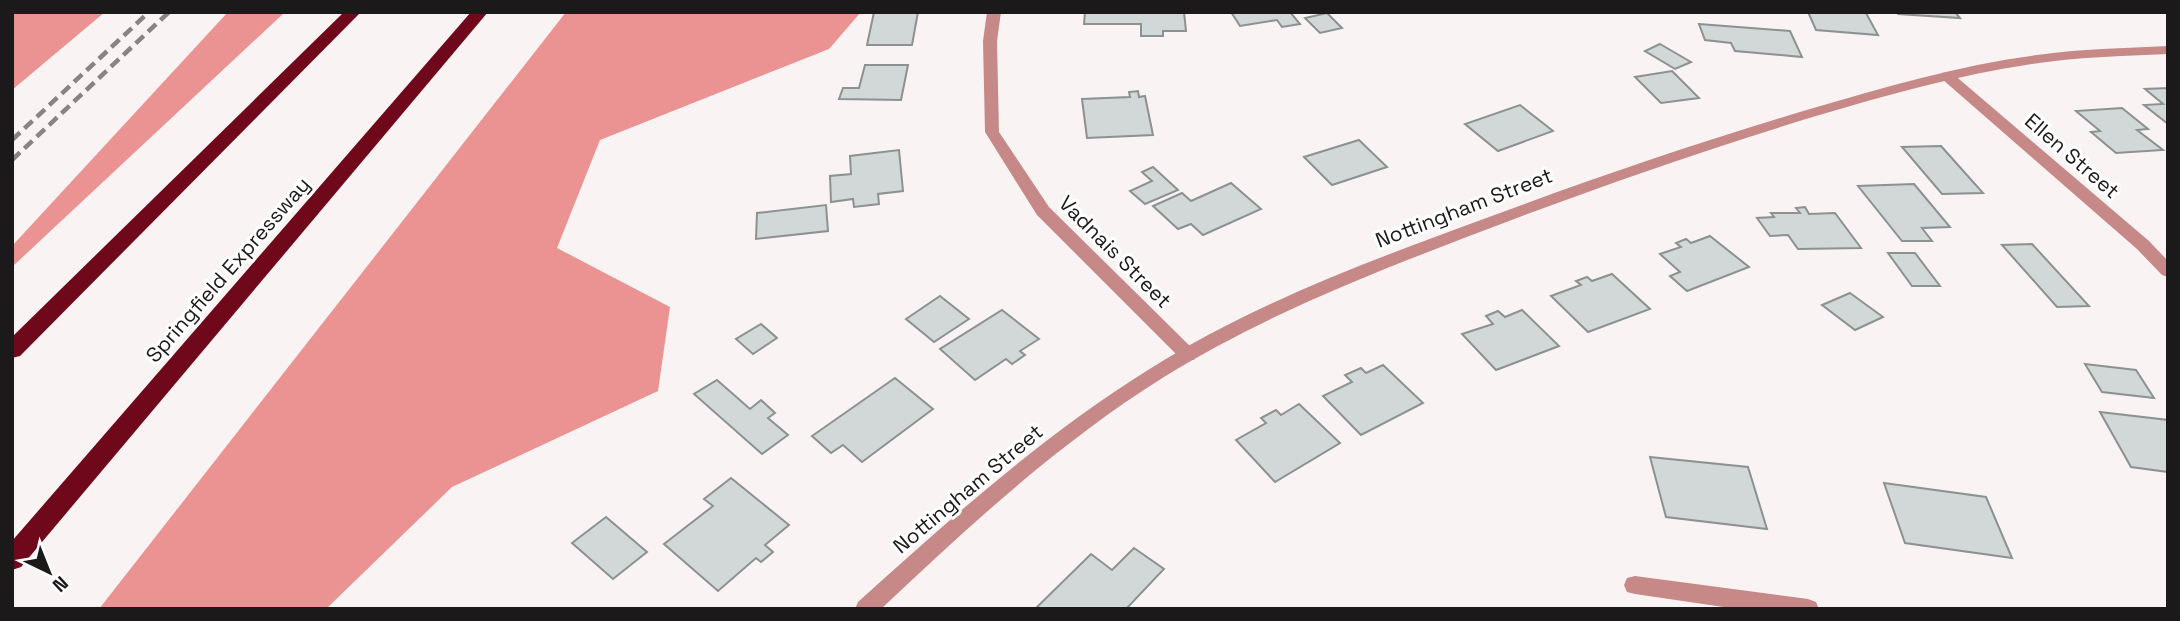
<svg xmlns="http://www.w3.org/2000/svg" width="2180" height="621" viewBox="0 0 2180 621" font-family="'Space Grotesk',sans-serif">
  <style>
    .forest { fill: #eb9292 }
    .building { fill: #d2d7d7; stroke: #8c9192; stroke-width: 2 }
    .lines { fill: none; stroke-linecap: round; stroke-linejoin: round }
    .minor { fill: #c68988; fill-rule: evenodd }
    .tertiary { fill: #c68988; fill-rule: evenodd }
    .motorway { fill: #70081b; fill-rule: evenodd }
    .rail { stroke: #888484; stroke-width: 4.5; stroke-dasharray: 11 6; stroke-linecap: butt }
    .labels { text-anchor: middle; stroke-width: 6; stroke-linejoin: round; paint-order: stroke }
    .street-label { font-size: 21px; fill: #1b1919; stroke: #fff }
  </style>
  <rect width="100%" height="100%" fill="#f9f4f3"/>
  <g class="forest">
    <path d="M 12,12 L 105,12 L 12,90 Z"/>
    <path d="M 228,12 L 285,12 L 12,267 L 12,246 Z"/>
    <path d="M 566,12 L 861,12 L 829,49 L 600,140 L 557,248 L 670,307 L 658,391 L 452,487 L 326,609 L 99,609 Z"/>
  </g>
  <g class="building">
    <path d="M 874,12 L 918,12 L 912,45 L 867,45 Z"/>
    <path d="M 1085,12 L 1184,12 L 1186,31 L 1163,31 L 1163,36 L 1141,36 L 1141,24 L 1084,24 Z"/>
    <path d="M 1231,12 L 1290,12 L 1300,24 L 1282,27 L 1277,20 L 1240,26 Z"/>
    <path d="M 1808,12 L 1866,13 L 1878,35 L 1816,30 Z"/>
    <path d="M 1897,12 L 1955,12 L 1960,18 L 1898,14 Z"/>
    <path d="M 1327,13 L 1342,28 L 1320,33 L 1305,18 Z"/>
    <path d="M 1699,24 L 1790,31 L 1802,57 L 1735,51 L 1731,43 L 1705,40 Z"/>
    <path d="M 1660,44 L 1691,62 L 1675,69 L 1645,51 Z"/>
    <path d="M 865,65 L 908,65 L 901,100 L 839,99 L 843,88 L 859,88 Z"/>
    <path d="M 1672,71 L 1699,98 L 1661,103 L 1635,77 Z"/>
    <path d="M 2168,88 L 2168,124 L 2144,105 L 2163,104 L 2145,89 Z"/>
    <path d="M 1138,91 L 1139,97 L 1145,96 L 1153,135 L 1087,138 L 1082,99 L 1130,97 L 1129,92 Z"/>
    <path d="M 1520,105 L 1553,131 L 1498,151 L 1465,124 Z"/>
    <path d="M 2122,108 L 2148,129 L 2137,130 L 2163,150 L 2116,153 L 2091,132 L 2100,131 L 2076,111 Z"/>
    <path d="M 1359,140 L 1387,167 L 1332,185 L 1304,157 Z"/>
    <path d="M 1941,146 L 1983,193 L 1942,194 L 1902,147 Z"/>
    <path d="M 899,150 L 903,191 L 878,194 L 879,204 L 854,207 L 853,199 L 831,202 L 830,176 L 851,174 L 850,156 Z"/>
    <path d="M 1153,167 L 1178,190 L 1145,204 L 1130,191 L 1152,181 L 1142,172 Z"/>
    <path d="M 1231,183 L 1261,209 L 1203,235 L 1191,224 L 1178,229 L 1153,206 L 1182,193 L 1191,201 Z"/>
    <path d="M 1914,184 L 1950,227 L 1922,228 L 1932,241 L 1902,241 L 1858,186 Z"/>
    <path d="M 826,205 L 828,231 L 756,239 L 757,213 Z"/>
    <path d="M 1805,207 L 1809,214 L 1835,213 L 1861,248 L 1798,249 L 1788,235 L 1770,236 L 1757,218 L 1774,217 L 1771,213 L 1800,213 L 1796,208 Z"/>
    <path d="M 1710,236 L 1749,267 L 1687,291 L 1670,276 L 1680,272 L 1660,254 L 1681,247 L 1676,243 L 1686,239 L 1691,243 Z"/>
    <path d="M 2032,244 L 2089,306 L 2057,307 L 2002,245 Z"/>
    <path d="M 1888,253 L 1915,253 L 1940,286 L 1912,286 Z"/>
    <path d="M 1612,274 L 1650,309 L 1588,332 L 1551,296 L 1581,285 L 1576,281 L 1587,277 L 1592,281 Z"/>
    <path d="M 1850,293 L 1883,317 L 1855,330 L 1822,305 Z"/>
    <path d="M 940,296 L 969,319 L 934,342 L 906,319 Z"/>
    <path d="M 1002,310 L 1039,339 L 1020,351 L 1025,355 L 1012,364 L 1006,359 L 975,380 L 940,349 Z"/>
    <path d="M 1522,310 L 1559,346 L 1496,370 L 1462,334 L 1493,324 L 1486,316 L 1498,311 L 1505,317 Z"/>
    <path d="M 761,324 L 777,338 L 753,354 L 736,339 Z"/>
    <path d="M 2085,364 L 2136,370 L 2154,398 L 2102,392 Z"/>
    <path d="M 1383,365 L 1423,403 L 1361,435 L 1323,396 L 1352,382 L 1345,375 L 1361,368 L 1366,373 Z"/>
    <path d="M 895,378 L 933,409 L 862,462 L 843,445 L 831,453 L 812,436 Z"/>
    <path d="M 717,380 L 750,409 L 761,400 L 775,413 L 768,418 L 788,435 L 762,454 L 694,394 Z"/>
    <path d="M 1299,404 L 1340,443 L 1275,482 L 1236,440 L 1266,423 L 1261,418 L 1276,410 L 1281,415 Z"/>
    <path d="M 2100,412 L 2168,420 L 2168,472 L 2131,467 Z"/>
    <path d="M 1650,457 L 1748,467 L 1767,529 L 1666,517 Z"/>
    <path d="M 731,478 L 789,525 L 765,545 L 773,552 L 761,562 L 756,558 L 718,591 L 664,544 L 713,506 L 704,499 Z"/>
    <path d="M 1884,483 L 1986,497 L 2012,558 L 1905,543 Z"/>
    <path d="M 606,517 L 647,552 L 613,579 L 572,543 Z"/>
    <path d="M 1134,548 L 1164,569 L 1126,609 L 1035,609 L 1091,554 L 1112,570 Z"/>
  </g>
  <g class="lines">
    <g class="minor">
      <path d="M 987,12 L 1001,12 L 997,41 L 999,132 L 1049,207 L 1194,350 L 1197,355 L 1194,360 L 1182,360 L 1037,215 L 985,132 L 983,41 Z"/>
      <path d="M 1947,72 L 1952,73 L 2149,241 L 2168,261 L 2168,277 L 2162,275 L 2137,249 L 1942,79 L 1942,73 Z"/>
      <path d="M 1635,576 L 1808,599 L 1816,602 L 1819,609 L 1737,609 L 1635,594 L 1627,592 L 1624,585 L 1627,578 Z"/>
    </g>
    <path class="tertiary" d="M 2168,46 L 2168,54 C 2122,56 2077,57 2032,64 C 1958,75 1887,95 1816,116 C 1715,147 1615,181 1517,218 C 1396,264 1274,309 1164,377 C 1060,442 970,525 881,609 L 855,609 L 858,602 C 950,519 1042,436 1148,370 C 1257,301 1380,257 1500,213 C 1602,175 1706,140 1810,109 C 1885,87 1960,65 2037,55 C 2080,49 2124,48 2168,46 Z"/>
    <g class="motorway">
      <path d="M 344,12 L 361,12 L 20,356 L 12,358 L 12,337 Z"/>
      <path d="M 471,12 L 488,12 L 21,567 L 12,570 L 12,541 Z"/>
    </g>
    <g class="rail">
      <path d="M 12,140 L 149,12"/>
      <path d="M 12,160 L 169,12"/>
    </g>
  </g>
  <g class="labels">
    <g class="street-label">
      <text transform="translate(2072 156) rotate(41)" y="7">Ellen Street</text>
      <text transform="translate(1464 208) rotate(-21)" y="7">Nottingham Street</text>
      <text transform="translate(1115 252) rotate(45)" y="7">Vadnais Street</text>
      <text transform="translate(228 270) rotate(-49)" y="7">Springfield Expressway</text>
      <text transform="translate(968 489) rotate(-40)" y="7">Nottingham Street</text>
    </g>
  </g>
  <rect width="2180" height="621" fill="none" stroke="#1b1919" stroke-width="28"/>
  <g transform="translate(49 572) rotate(137)" stroke="#ffffff" stroke-width="5" paint-order="stroke">
  <path d="M0-5L12 26L0 18L-12 26Z" fill="#1b1919"/>
  <text y="-10" font-size="19" font-weight="bold" text-anchor="middle" fill="#1b1919">N</text>
  </g>
</svg>
